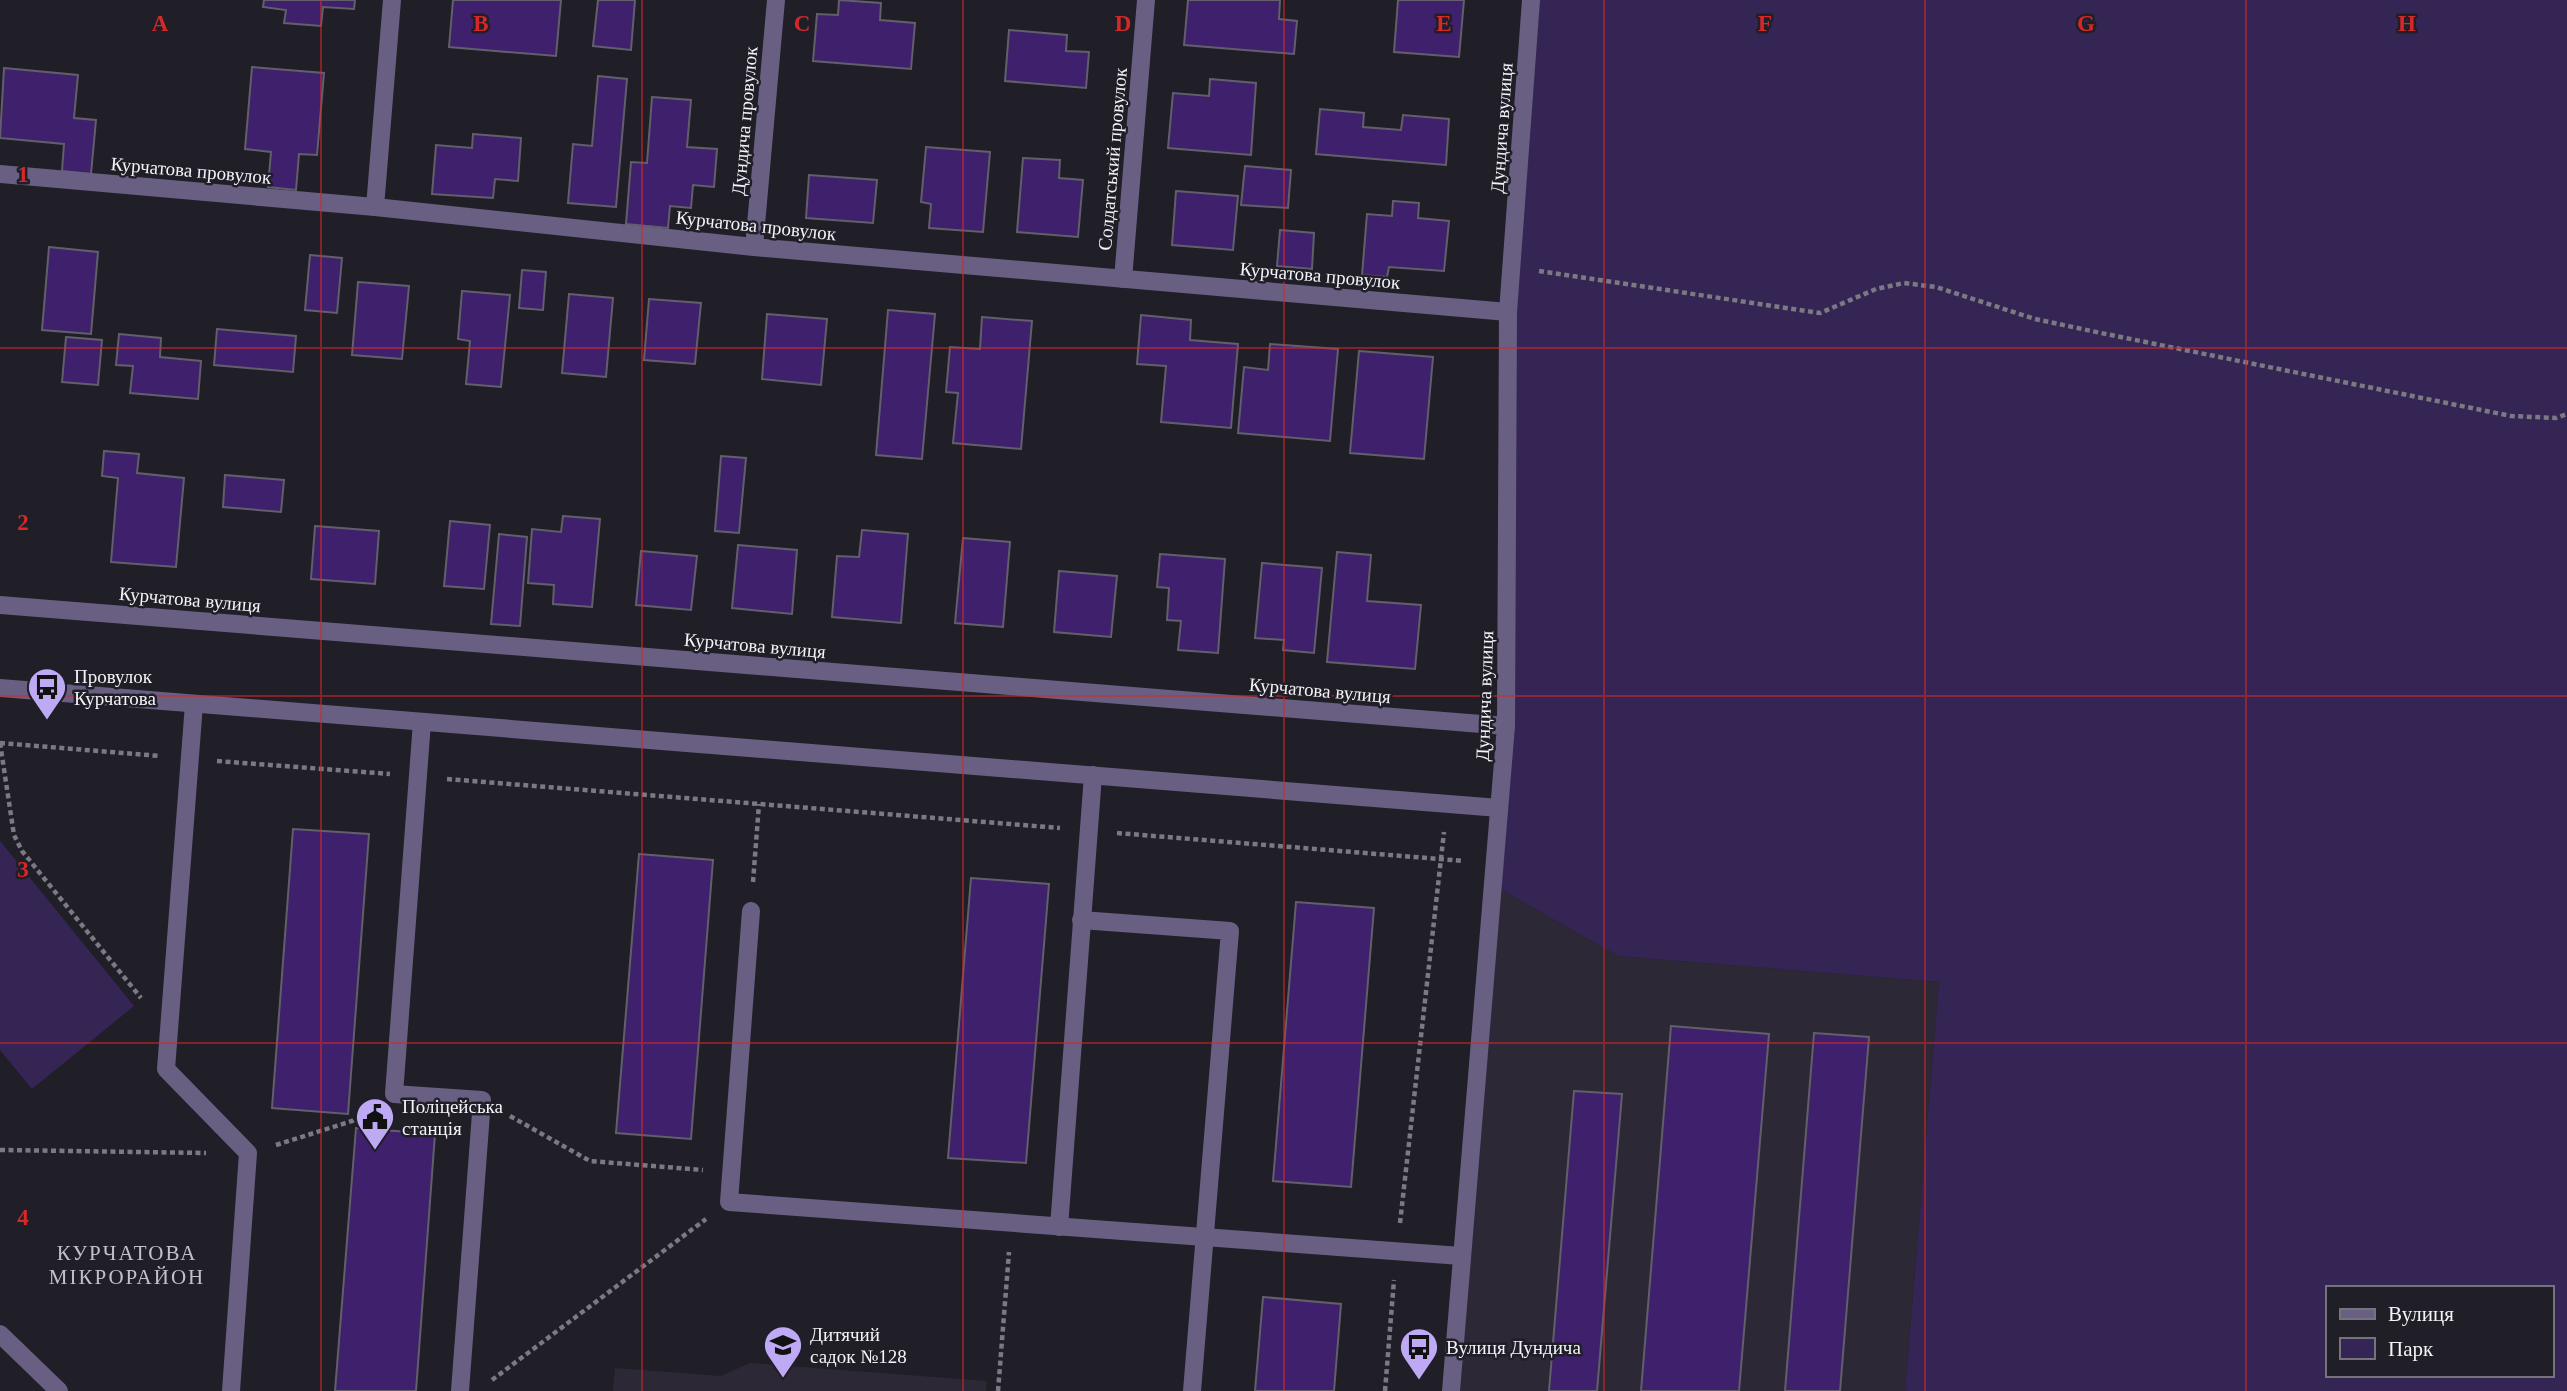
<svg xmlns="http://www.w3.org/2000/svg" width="2567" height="1391" viewBox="0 0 2567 1391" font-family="Georgia,serif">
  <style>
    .built { fill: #2c2836 }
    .green { fill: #352555; fill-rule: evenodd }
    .building { fill: #3e206d; stroke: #615f69; stroke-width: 2 }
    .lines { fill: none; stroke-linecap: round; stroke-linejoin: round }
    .path { stroke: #7b7981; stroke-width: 4.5; stroke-dasharray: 5 3.5; stroke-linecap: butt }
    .service { stroke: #685f82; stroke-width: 18 }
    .minor { stroke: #685f82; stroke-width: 18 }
    .tertiary { stroke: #685f82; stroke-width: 18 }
    .grid { fill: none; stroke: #d62828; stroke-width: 2; stroke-opacity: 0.55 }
    .labels { text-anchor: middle; stroke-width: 5; stroke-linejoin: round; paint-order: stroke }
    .street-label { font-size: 19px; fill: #f4f3f9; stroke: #201e27 }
    .poi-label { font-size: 19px; fill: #f4f3f9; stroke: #201e27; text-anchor: start }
    .neighbourhood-label { font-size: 21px; letter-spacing: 2px; fill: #c3c0cc; stroke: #201e27 }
    .grid-label { font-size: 23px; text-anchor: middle; font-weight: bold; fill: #d62828; stroke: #201e27; stroke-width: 5; stroke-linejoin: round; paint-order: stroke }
  </style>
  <rect width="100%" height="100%" fill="#201e27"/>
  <g class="built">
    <path d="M 1493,885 L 1618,956 L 1939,982 L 1905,1391 L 1451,1391 Z"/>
    <path d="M 750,1363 L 987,1381 L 986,1391 L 613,1391 L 615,1368 L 721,1376 Z"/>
  </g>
  <g class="green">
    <path d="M 1531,0 L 2567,0 L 2567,1391 L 1905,1391 L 1939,982 L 1618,956 L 1493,885 L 1506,726 L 1508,312 ZM 2327,1288 L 2551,1288 L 2551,1375 L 2327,1375 Z"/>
    <path d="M 0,841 L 134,1006 L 32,1089 L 0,1050 Z"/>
  </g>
  <g class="building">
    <path d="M 264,0 L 355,0 L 354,9 L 323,7 L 321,26 L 284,23 L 286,10 L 263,7 Z"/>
    <path d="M 453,0 L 561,0 L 556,56 L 449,47 Z"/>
    <path d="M 598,0 L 635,0 L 631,50 L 593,46 Z"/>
    <path d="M 839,0 L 881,3 L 880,20 L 915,23 L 911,69 L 813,61 L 817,14 L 838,15 Z"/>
    <path d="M 1188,0 L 1280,0 L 1279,19 L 1297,21 L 1294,54 L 1184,45 Z"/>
    <path d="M 1398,0 L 1464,0 L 1459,57 L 1394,52 Z"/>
    <path d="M 1009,30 L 1067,35 L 1066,51 L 1089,52 L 1086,88 L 1005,81 Z"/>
    <path d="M 252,67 L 324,73 L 317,155 L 299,154 L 296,190 L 268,187 L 271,152 L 245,149 Z"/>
    <path d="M 4,68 L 78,75 L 74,118 L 96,120 L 91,174 L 62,171 L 64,144 L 0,138 Z"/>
    <path d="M 598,76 L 627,79 L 616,207 L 568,203 L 573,144 L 592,146 Z"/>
    <path d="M 1210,79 L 1256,83 L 1251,155 L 1168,148 L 1173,93 L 1209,96 Z"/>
    <path d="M 652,97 L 691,100 L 687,147 L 717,149 L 714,187 L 693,185 L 691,208 L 670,206 L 668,228 L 626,224 L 631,162 L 647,163 Z"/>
    <path d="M 1320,109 L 1364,113 L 1363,127 L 1401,130 L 1403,115 L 1449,119 L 1446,165 L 1316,154 Z"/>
    <path d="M 473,134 L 521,138 L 518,181 L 495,179 L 493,198 L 432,194 L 436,145 L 472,148 Z"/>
    <path d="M 926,147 L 990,152 L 983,232 L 929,228 L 931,204 L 921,202 Z"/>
    <path d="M 1023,158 L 1060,160 L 1059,178 L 1083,180 L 1078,237 L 1017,232 Z"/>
    <path d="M 1245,166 L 1291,170 L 1288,208 L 1241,205 Z"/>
    <path d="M 809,175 L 877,180 L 873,223 L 806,218 Z"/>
    <path d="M 1176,191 L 1238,196 L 1233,250 L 1172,245 Z"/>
    <path d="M 1393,201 L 1419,203 L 1418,218 L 1449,221 L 1444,271 L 1389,267 L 1387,277 L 1362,275 L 1367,214 L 1392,216 Z"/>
    <path d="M 1280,230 L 1314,233 L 1312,269 L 1277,266 Z"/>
    <path d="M 49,247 L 98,252 L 91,334 L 42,330 Z"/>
    <path d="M 310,255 L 342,258 L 337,313 L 305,310 Z"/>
    <path d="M 522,270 L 546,272 L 543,310 L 519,308 Z"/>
    <path d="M 358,282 L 409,286 L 402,359 L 352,355 Z"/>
    <path d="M 462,291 L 510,295 L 501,387 L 466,384 L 470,341 L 458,339 Z"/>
    <path d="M 569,294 L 613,298 L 606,377 L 562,373 Z"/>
    <path d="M 649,299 L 701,303 L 695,364 L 644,360 Z"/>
    <path d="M 888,310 L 935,314 L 922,459 L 876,455 Z"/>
    <path d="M 767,314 L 827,319 L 821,385 L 762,379 Z"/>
    <path d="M 1141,315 L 1191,320 L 1190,340 L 1238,344 L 1231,428 L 1161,422 L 1166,366 L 1137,364 Z"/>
    <path d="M 982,317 L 1032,321 L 1021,449 L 953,443 L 958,393 L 946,392 L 950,347 L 980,349 Z"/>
    <path d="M 217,329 L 296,336 L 293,372 L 214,365 Z"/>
    <path d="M 119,334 L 161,338 L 160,357 L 201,361 L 198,399 L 130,393 L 133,366 L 116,365 Z"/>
    <path d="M 66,337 L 102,340 L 98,385 L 62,382 Z"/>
    <path d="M 1270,344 L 1338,349 L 1330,441 L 1238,433 L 1244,367 L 1268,370 Z"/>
    <path d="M 1359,351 L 1433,357 L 1424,459 L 1350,453 Z"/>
    <path d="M 104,451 L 139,454 L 137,473 L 184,478 L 176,567 L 111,562 L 118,478 L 102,476 Z"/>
    <path d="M 721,456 L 746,458 L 739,533 L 715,531 Z"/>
    <path d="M 225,475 L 284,480 L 281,512 L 223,507 Z"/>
    <path d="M 563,516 L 600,519 L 592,607 L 553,604 L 554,585 L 528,583 L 532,529 L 561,532 Z"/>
    <path d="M 450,521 L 490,525 L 484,589 L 444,586 Z"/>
    <path d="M 315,526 L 379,531 L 375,584 L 311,579 Z"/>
    <path d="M 862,530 L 908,534 L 901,623 L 832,617 L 837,556 L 859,557 Z"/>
    <path d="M 499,534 L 527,537 L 520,626 L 491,624 Z"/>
    <path d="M 963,538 L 1010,542 L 1003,627 L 955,623 Z"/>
    <path d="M 738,545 L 797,550 L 792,614 L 732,608 Z"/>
    <path d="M 641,551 L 697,556 L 691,610 L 636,605 Z"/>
    <path d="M 1337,552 L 1371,555 L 1367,601 L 1421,605 L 1415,669 L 1327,662 Z"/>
    <path d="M 1160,554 L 1225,559 L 1218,653 L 1178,650 L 1181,621 L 1167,620 L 1169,588 L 1157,587 Z"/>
    <path d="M 1262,563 L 1322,568 L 1314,653 L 1283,650 L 1284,640 L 1255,638 Z"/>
    <path d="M 1059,571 L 1117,576 L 1111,637 L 1054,632 Z"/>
    <path d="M 293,829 L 369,834 L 348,1114 L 272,1108 Z"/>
    <path d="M 639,854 L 713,860 L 691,1139 L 616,1133 Z"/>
    <path d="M 971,878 L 1049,884 L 1026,1163 L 948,1158 Z"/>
    <path d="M 1296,902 L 1374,908 L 1351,1187 L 1273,1181 Z"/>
    <path d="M 1671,1026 L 1769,1034 L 1739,1391 L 1641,1391 Z"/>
    <path d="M 1814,1033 L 1869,1037 L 1840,1391 L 1785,1391 Z"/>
    <path d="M 1574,1091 L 1622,1094 L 1597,1391 L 1549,1391 Z"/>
    <path d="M 356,1128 L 435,1134 L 416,1391 L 335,1391 Z"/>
    <path d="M 1263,1297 L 1341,1304 L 1334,1391 L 1255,1391 Z"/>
  </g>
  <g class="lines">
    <g class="path">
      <path d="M 1539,271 L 1820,313 L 1876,289 L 1904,283 L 1936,287 L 2035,319 L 2101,333 L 2511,416 L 2556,418 L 2567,414"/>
      <path d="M 0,743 L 160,756"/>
      <path d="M 0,743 L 14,835 L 22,851 L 141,998"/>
      <path d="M 217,761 L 390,774"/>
      <path d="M 447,779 L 1060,828"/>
      <path d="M 1117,833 L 1464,861"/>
      <path d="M 753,882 L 759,804"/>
      <path d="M 510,1116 L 590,1161 L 703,1170"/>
      <path d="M 276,1145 L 352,1121 L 369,1110"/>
      <path d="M 0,1150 L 206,1153"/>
      <path d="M 1400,1223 L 1444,832"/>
      <path d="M 492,1380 L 706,1219"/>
      <path d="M 998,1391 L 1009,1252"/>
      <path d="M 1385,1391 L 1394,1280"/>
    </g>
    <g class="service">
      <path d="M 194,704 L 166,1069 L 248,1153 L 231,1391"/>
      <path d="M 422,722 L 394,1094 L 482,1100 L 460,1391"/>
      <path d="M 751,911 L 729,1202 L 1461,1256"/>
      <path d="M 1081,920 L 1230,931 L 1192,1391"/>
      <path d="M 1059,1227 L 1093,775"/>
      <path d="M 0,1334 L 59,1391"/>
    </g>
    <g class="minor">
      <path d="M 0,174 L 375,207 L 754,247 L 1508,312"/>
      <path d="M 375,207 L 392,0"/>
      <path d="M 754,247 L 776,0"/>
      <path d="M 1123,279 L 1146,0"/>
      <path d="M 1506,726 L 1508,312 L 1531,0"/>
    </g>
    <g class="tertiary">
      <path d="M 0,605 L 1506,726 L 1451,1391"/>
      <path d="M 0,688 L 1499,808"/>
    </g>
  </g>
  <path class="grid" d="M 321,0 L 321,1391M 642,0 L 642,1391M 963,0 L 963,1391M 1284,0 L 1284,1391M 1604,0 L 1604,1391M 1925,0 L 1925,1391M 2246,0 L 2246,1391M 0,348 L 2567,348M 0,696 L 2567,696M 0,1043 L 2567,1043"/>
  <defs>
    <g id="bus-pin" transform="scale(2.0125)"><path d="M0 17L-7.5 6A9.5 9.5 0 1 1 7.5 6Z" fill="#bea9f4" stroke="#201e27"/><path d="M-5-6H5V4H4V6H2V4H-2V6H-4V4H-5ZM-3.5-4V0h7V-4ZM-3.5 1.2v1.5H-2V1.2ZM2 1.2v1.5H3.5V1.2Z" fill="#111"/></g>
    <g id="civic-pin" transform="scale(2.0125)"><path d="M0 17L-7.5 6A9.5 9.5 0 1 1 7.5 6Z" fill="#bea9f4" stroke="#201e27"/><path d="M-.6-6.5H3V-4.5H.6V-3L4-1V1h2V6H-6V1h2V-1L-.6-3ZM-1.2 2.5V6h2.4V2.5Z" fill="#111"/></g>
    <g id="school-pin" transform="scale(2.0125)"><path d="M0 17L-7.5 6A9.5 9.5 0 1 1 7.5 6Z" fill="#bea9f4" stroke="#201e27"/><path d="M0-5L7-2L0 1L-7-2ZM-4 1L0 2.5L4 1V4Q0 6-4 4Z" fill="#111"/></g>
  </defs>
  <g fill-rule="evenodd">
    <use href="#bus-pin" x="47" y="687"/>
    <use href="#civic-pin" x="375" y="1117"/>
    <use href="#school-pin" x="783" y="1345"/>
    <use href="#bus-pin" x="1419" y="1347"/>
  </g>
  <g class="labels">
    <g class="street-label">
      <text transform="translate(744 121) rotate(-85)" y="7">Дундича провулок</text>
      <text transform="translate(1501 128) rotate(-86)" y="7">Дундича вулиця</text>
      <text transform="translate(1112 159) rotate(-85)" y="7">Солдатський провулок</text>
      <text transform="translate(191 170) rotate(5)" y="7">Курчатова провулок</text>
      <text transform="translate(756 225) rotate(6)" y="7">Курчатова провулок</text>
      <text transform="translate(1320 275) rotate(5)" y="7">Курчатова провулок</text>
      <text transform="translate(190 599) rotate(5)" y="7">Курчатова вулиця</text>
      <text transform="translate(755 645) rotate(5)" y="7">Курчатова вулиця</text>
      <text transform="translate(1320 690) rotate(5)" y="7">Курчатова вулиця</text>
      <text transform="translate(1484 696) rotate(-88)" y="7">Дундича вулиця</text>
    </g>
    <g class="poi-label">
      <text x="74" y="683">Провулок<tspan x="74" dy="22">Курчатова</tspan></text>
      <text x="402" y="1113">Поліцейська<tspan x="402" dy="22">станція</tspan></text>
      <text x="810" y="1341">Дитячий<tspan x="810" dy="22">садок №128</tspan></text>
      <text x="1446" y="1354">Вулиця Дундича</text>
    </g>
    <g class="neighbourhood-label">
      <text x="127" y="1260">КУРЧАТОВА<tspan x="127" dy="24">МІКРОРАЙОН</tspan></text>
    </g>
  </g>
  <g class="grid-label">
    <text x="160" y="31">A</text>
    <text x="481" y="31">B</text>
    <text x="802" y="31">C</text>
    <text x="1123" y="31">D</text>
    <text x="1444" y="31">E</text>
    <text x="1765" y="31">F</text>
    <text x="2086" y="31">G</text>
    <text x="2407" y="31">H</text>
    <text x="23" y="182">1</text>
    <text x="23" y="530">2</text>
    <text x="23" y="877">3</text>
    <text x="23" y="1225">4</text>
  </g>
  <rect x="2326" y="1286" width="228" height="91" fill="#201e27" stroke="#75737b" stroke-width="2"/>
  <rect x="2340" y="1309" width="35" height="10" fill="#685f82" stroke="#75737b" stroke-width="2"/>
  <text x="2388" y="1321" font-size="21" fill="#f4f3f9">Вулиця</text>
  <rect x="2340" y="1338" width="35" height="21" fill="#352555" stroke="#75737b" stroke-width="2"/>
  <text x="2388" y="1356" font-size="21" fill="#f4f3f9">Парк</text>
</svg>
